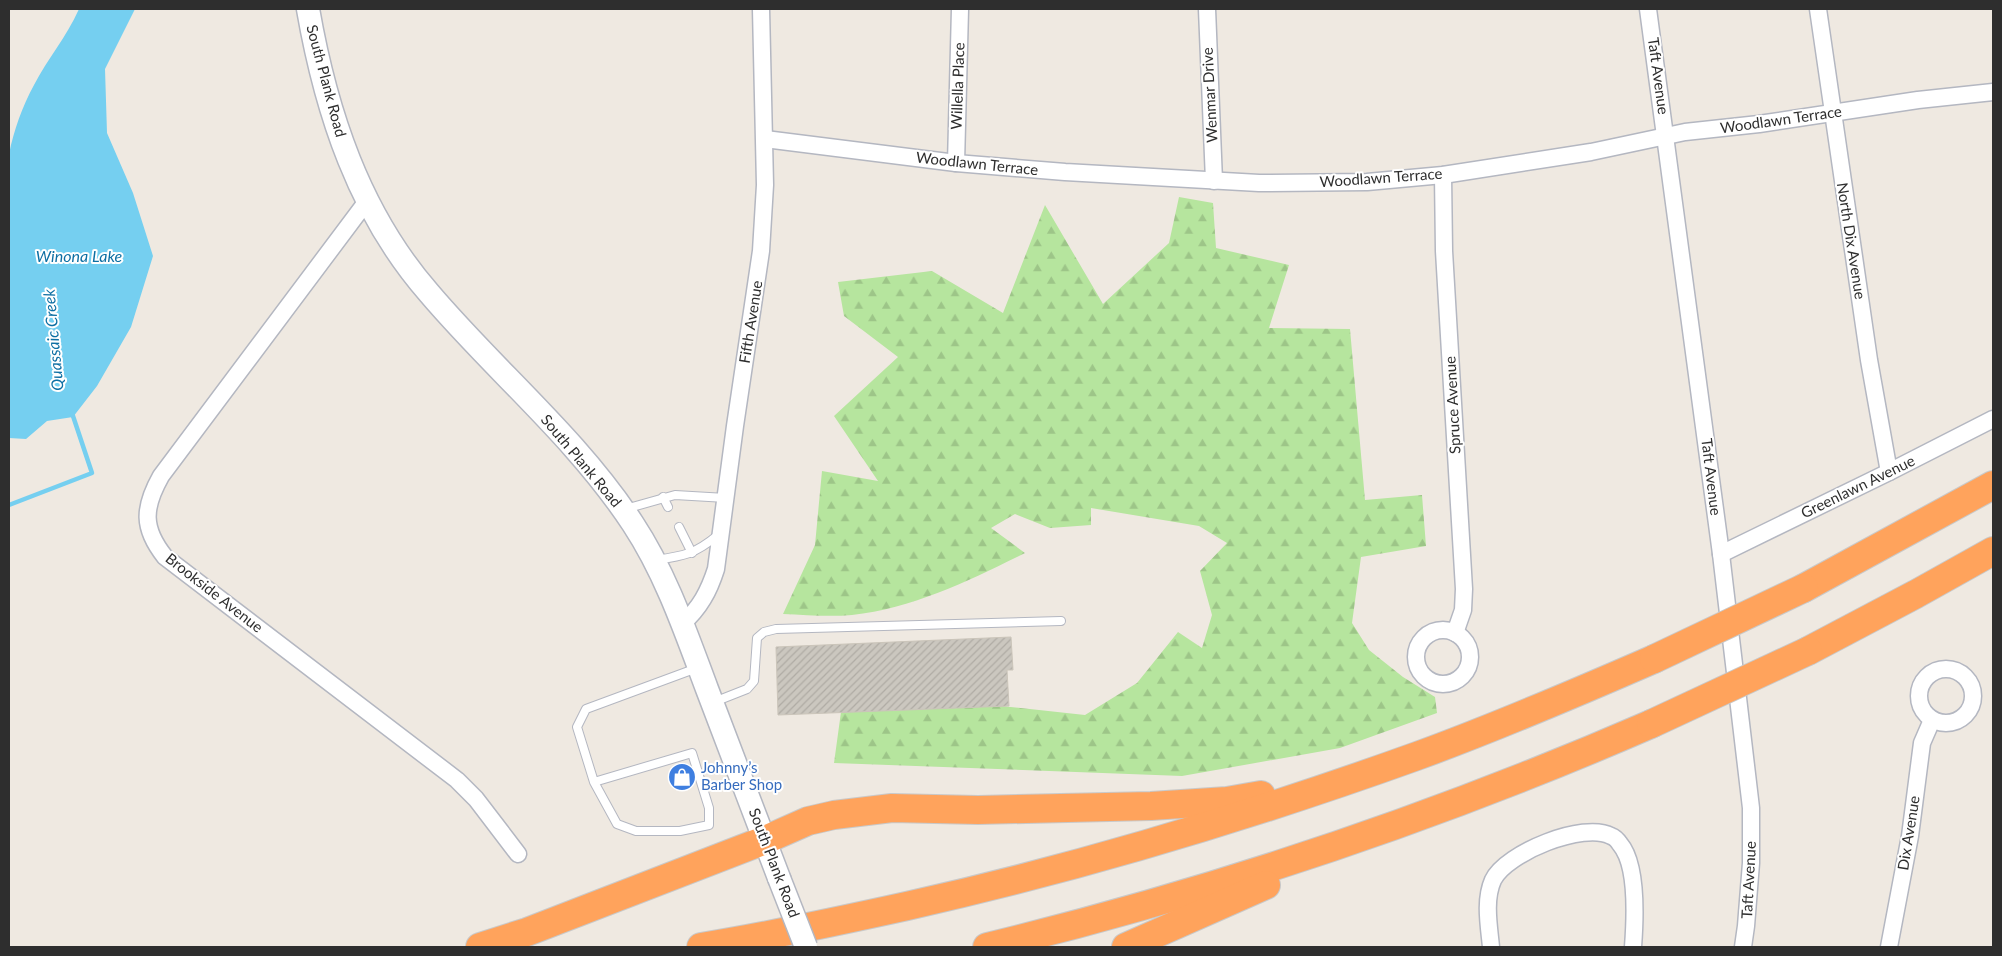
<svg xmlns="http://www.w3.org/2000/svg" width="2002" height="956" viewBox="0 0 2002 956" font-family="Lato,sans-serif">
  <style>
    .forest { fill: url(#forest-firs) }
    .water { fill: #75cff0 }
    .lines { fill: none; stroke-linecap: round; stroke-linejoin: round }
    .stream { stroke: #75cff0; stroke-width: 4.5 }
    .building { fill: url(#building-hatch); stroke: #cbc5ba }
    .service-casing { stroke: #b4b7c1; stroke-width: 10 }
    .minor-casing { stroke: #b4b7c1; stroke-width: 19 }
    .secondary-casing { stroke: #b4b7c1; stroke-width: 25 }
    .motorway-casing { stroke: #c9c9c9; stroke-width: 30 }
    .service { stroke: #fff; stroke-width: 8 }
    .minor { stroke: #fff; stroke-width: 16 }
    .secondary { stroke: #fff; stroke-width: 22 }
    .motorway { stroke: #ffa35c; stroke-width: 28 }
    .secondary-bridge-casing { stroke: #b4b7c1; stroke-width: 25; stroke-linecap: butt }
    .motorway-bridge-casing { stroke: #c9c9c9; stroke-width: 30; stroke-linecap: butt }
    .secondary-bridge { stroke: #fff; stroke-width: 22 }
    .motorway-bridge { stroke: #ffa35c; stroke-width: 28 }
    .labels { text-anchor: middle; stroke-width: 4; stroke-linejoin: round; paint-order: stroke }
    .street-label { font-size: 15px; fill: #2e2e2e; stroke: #fff }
    .shop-label { font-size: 15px; fill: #366cbe; stroke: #fff; text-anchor: start }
    .water-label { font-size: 16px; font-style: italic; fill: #0d6fa3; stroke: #fff }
  </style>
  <defs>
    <pattern id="forest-firs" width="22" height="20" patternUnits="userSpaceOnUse" patternTransform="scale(1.25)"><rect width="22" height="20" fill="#b6e59e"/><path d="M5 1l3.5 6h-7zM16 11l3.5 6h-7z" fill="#9dc588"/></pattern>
    <pattern id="building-hatch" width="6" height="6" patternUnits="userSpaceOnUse" patternTransform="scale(1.25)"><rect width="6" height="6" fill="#cbc7bf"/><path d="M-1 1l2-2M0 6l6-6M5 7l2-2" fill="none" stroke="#afaba4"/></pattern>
  </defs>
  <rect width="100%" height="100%" fill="#efe9e1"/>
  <path class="forest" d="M 1179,197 L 1213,203 L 1216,248 L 1289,265 L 1269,328 L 1350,329 L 1365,500 L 1422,495 L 1426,546 L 1361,557 L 1352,623 L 1369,650 L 1403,677 L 1435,697 L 1437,713 L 1340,748 L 1182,776 L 834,763 L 841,712 L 1001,706 L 1085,715 L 1137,683 L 1178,632 L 1202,648 L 1212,615 L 1200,571 L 1227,543 L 1199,526 L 1091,508 L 1091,525 L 1050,528 L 1015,514 L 991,528 L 1025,553 C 970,580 914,608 852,615 C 830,617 806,615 783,614 L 815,545 L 822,471 L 878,481 L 834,416 L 898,357 L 844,316 L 838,282 L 932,271 L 1003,313 L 1045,205 L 1103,304 L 1169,243 Z"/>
  <path class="water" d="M 79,9 L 135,9 L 105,69 L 107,133 L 133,193 L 153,256 L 131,327 L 97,386 L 73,417 L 47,421 L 26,439 L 9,438 L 9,154 C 14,130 22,107 34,85 C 48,58 66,38 79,9 Z"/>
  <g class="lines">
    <path class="stream" d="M 9,505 L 92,473 L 72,413"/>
  </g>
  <path class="building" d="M 1011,637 L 1013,670 L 1007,670 L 1009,706 L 778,715 L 776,647 Z"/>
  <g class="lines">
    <g class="service-casing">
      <g id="service">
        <path d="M 663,497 L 668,507"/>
        <path d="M 625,509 L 675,495 L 726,498"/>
        <path d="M 679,527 L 692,553"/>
        <path d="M 656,560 C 684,556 695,554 718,535"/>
        <path d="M 714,702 L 747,689 L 754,681 L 757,638 L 764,632 L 776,629 L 1061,621"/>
        <path d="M 594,782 L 617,824 L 636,831 L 680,831 L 709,825 L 709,808 L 692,753 L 594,782 L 577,727 L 586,709 L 697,668"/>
      </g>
    </g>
    <g class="minor-casing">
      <g id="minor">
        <path d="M 1207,9 L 1214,181"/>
        <path d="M 1648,9 L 1721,554 L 1751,808 L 1751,863 L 1746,926 L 1743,947"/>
        <path d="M 1818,9 L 1869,360 L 1889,472"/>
        <path d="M 765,139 L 956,163 L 1065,172 L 1259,183 L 1367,182 L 1443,175 L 1591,152 L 1685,132 L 1759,124 L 1918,100 L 1993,92"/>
        <path d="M 956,163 L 960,9"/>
        <path d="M 1443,175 L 1444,251 L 1464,589 L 1463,610 L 1455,633"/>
        <path d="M 367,201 L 161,476 C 143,508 142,528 165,557 L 457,780 L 476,799 L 518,854"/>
        <path d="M 1721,554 L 1889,472 L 1993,419"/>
        <path d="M 682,624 C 700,608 709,591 716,569 L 735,426 L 761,251 L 765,185 L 761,9"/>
        <circle cx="1443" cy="657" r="27"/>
        <circle cx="1946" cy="696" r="27"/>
        <path d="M 1491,947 C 1489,926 1484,900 1493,880 C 1506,853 1584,821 1611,836 C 1614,837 1618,841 1620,844 C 1638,865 1635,921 1633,947"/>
        <path d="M 1889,947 L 1910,836 L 1922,743 L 1932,720"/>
      </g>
    </g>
    <g class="secondary-casing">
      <path id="secondary" d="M 308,9 C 326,112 359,213 429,293 C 495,371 576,437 633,524 C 666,574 686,633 707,689 C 731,752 755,815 779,878"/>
    </g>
    <g class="motorway-casing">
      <g id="motorway">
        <path d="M 1804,588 L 1993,485"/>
        <path d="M 1808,651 L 1916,594 L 1993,551"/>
        <path d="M 480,947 L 527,932 L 765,840 L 808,821 L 834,815 L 892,808 L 978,810 L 1151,806 L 1227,801 L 1261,795"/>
        <path d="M 701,947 C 770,936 839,921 907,906 C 1081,867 1250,816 1417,756 C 1497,727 1576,693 1654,659"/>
        <path d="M 987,947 C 1214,892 1437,817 1651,724"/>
        <path d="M 1126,947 L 1266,885"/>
      </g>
    </g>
    <use href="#service" class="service"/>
    <use href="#minor" class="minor"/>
    <use href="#secondary" class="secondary"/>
    <use href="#motorway" class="motorway"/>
    <g class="secondary-bridge-casing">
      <path id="secondary-bridge" d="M 779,878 L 806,947"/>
    </g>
    <g class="motorway-bridge-casing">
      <g id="motorway-bridge">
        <path d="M 1654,659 L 1804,588"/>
        <path d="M 1651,724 L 1808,651"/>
      </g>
    </g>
    <use href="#secondary-bridge" class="secondary-bridge"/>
    <use href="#motorway-bridge" class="motorway-bridge"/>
  </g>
  <defs>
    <g id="shop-disc" transform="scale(1.4375)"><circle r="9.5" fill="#3f7fe0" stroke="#fff"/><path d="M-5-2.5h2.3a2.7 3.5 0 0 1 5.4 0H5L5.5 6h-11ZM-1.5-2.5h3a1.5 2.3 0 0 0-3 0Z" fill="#fff"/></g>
  </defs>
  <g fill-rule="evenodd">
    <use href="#shop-disc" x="682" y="777"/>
  </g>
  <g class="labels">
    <g class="street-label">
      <text transform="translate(1658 76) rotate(82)" y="5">Taft Avenue</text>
      <text transform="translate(326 81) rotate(75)" y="5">South Plank Road</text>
      <text transform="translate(958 86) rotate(-88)" y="5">Willella Place</text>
      <text transform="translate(1210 95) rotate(-93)" y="5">Wenmar Drive</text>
      <text transform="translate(1781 120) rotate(-8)" y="5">Woodlawn Terrace</text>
      <text transform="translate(977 164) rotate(6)" y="5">Woodlawn Terrace</text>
      <text transform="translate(1381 178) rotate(-4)" y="5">Woodlawn Terrace</text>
      <text transform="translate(1851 241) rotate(81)" y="5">North Dix Avenue</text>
      <text transform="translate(751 322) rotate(-81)" y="5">Fifth Avenue</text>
      <text transform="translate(1453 405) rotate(-93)" y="5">Spruce Avenue</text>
      <text transform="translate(581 461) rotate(50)" y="5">South Plank Road</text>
      <text transform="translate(1711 477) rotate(83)" y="5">Taft Avenue</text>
      <text transform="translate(1858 487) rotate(-26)" y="5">Greenlawn Avenue</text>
      <text transform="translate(214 593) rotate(38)" y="5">Brookside Avenue</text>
      <text transform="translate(1909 833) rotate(-81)" y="5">Dix Avenue</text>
      <text transform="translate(774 863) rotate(69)" y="5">South Plank Road</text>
      <text transform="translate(1749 880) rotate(-87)" y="5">Taft Avenue</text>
    </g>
    <g class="shop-label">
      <text x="701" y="773">Johnny’s<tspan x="701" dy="17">Barber Shop</tspan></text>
    </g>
    <g class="water-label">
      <text x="79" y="262">Winona Lake</text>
      <text transform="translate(53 340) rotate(-95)" y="6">Quassaic Creek</text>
    </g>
  </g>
  <rect width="2002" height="956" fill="none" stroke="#2e2e2e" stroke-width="20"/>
</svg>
